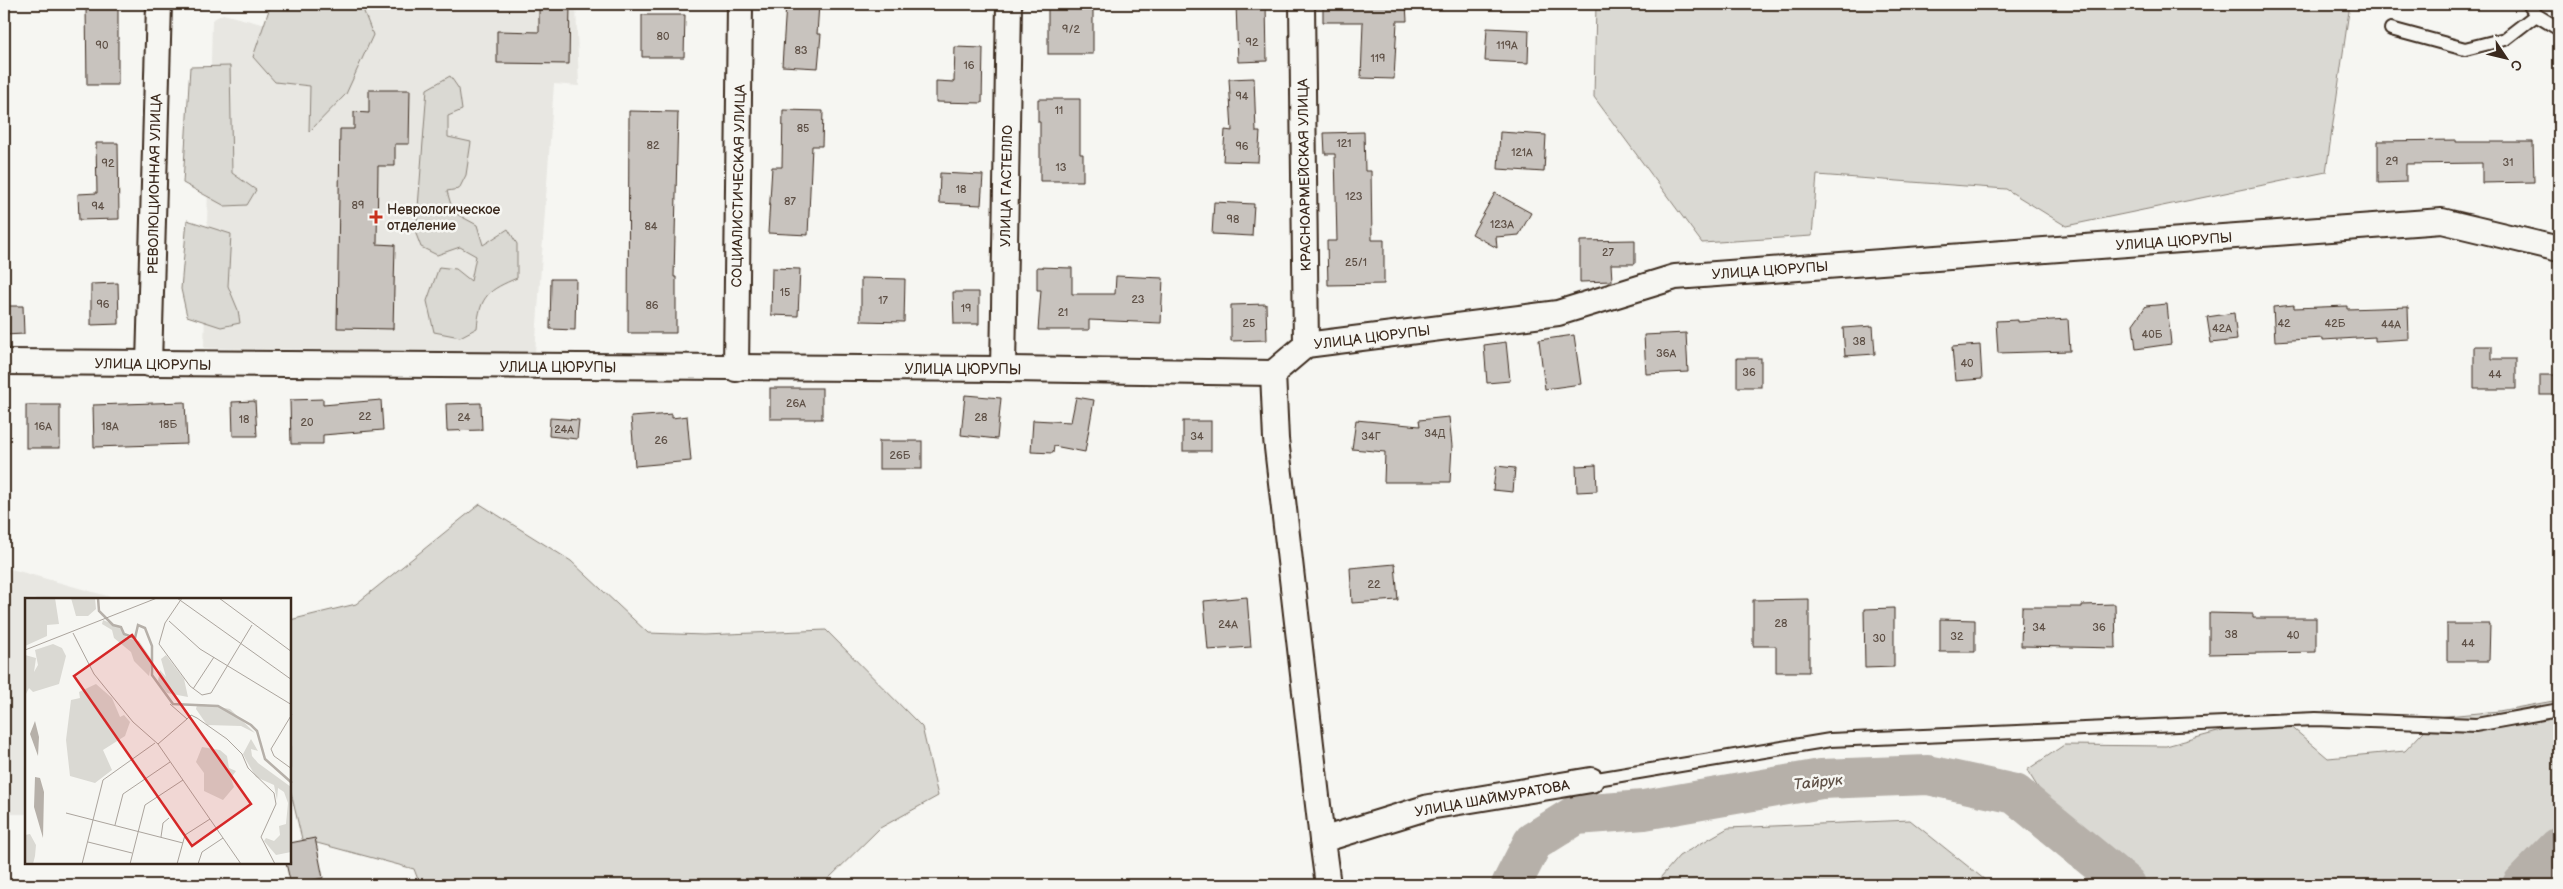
<svg xmlns="http://www.w3.org/2000/svg" width="2563" height="889" viewBox="0 0 2563 889" font-family="'Balsamiq Sans',sans-serif">
  <style>
    .built { fill: #e8e7e2 }
    .green { fill: #dad9d3; stroke: #8a8278 }
    .lines { fill: none; stroke-linecap: round; stroke-linejoin: round }
    .river { stroke: #b6b0a9; stroke-width: 40 }
    .building { fill: #c8c3be; stroke: #3b2a1e }
    .lane-casing { stroke: #3b2a1e; stroke-width: 16 }
    .street-casing { stroke: #3b2a1e; stroke-width: 28 }
    .lane { stroke: #f6f6f2; stroke-width: 12 }
    .street { stroke: #f6f6f2; stroke-width: 24 }
    .poi-dot { fill: #c8321e; stroke: #f6f6f2; stroke-width: 2 }
    .labels { text-anchor: middle; stroke-width: 5; stroke-linejoin: round; paint-order: stroke }
    .number-label { font-size: 11px; fill: #5e5046 }
    .street-label { font-size: 14px; fill: #3b2a1e; stroke: #f6f6f2 }
    .poi-label { font-size: 14px; fill: #3b2a1e; stroke: #f6f6f2; text-anchor: start }
    .water-label { font-size: 15px; font-style: italic; fill: #605248; stroke: #f6f6f2 }
    .inset-river { fill: none; stroke: #b6b0a9; stroke-width: 2.5 }
    .inset-road { fill: none; stroke: #aba49d; stroke-width: 1 }
    .view { fill: #d62828; fill-opacity: 0.15; stroke: #d62828; stroke-width: 2.5 }
    .inset-edge { fill: none; stroke: #3b2a1e; stroke-width: 2.5 }
  </style>
  <rect width="100%" height="100%" fill="#f6f6f2"/>
  <filter id="ink" filterUnits="userSpaceOnUse"><feTurbulence type="fractalNoise" baseFrequency=".02" numOctaves="2"/><feDisplacementMap in="SourceGraphic" scale="10" xChannelSelector="R" yChannelSelector="G"/><feConvolveMatrix kernelMatrix="1 2 1 2 8 2 1 2 1" color-interpolation-filters="sRGB"/></filter>
  <g filter="url(#ink)">
    <g class="built">
      <path d="M 340,4 L 576,4 L 579,86 L 554,84 L 535,353 L 204,348 L 212,20 L 223,14 L 328,41 Z"/>
      <path d="M 4,567 L 118,599 L 26,599 L 26,814 L 4,814 Z"/>
    </g>
    <g class="green">
      <path d="M 271,4 L 361,4 L 373,35 L 346,94 L 309,132 L 310,86 L 275,82 L 253,57 Z"/>
      <path d="M 1596,4 L 2350,4 L 2326,172 L 2066,226 L 2006,189 L 1817,175 L 1812,236 L 1702,243 L 1594,97 Z"/>
      <path d="M 230,66 L 232,173 L 256,190 L 247,205 L 225,206 L 183,183 L 190,67 Z"/>
      <path d="M 450,76 L 459,89 L 462,110 L 448,116 L 448,137 L 471,142 L 466,175 L 459,189 L 447,191 L 453,212 L 477,225 L 483,245 L 508,229 L 517,244 L 517,278 C 489,290 480,295 477,328 L 460,337 L 434,332 L 427,301 L 439,267 L 456,269 L 471,281 L 476,256 L 460,247 L 437,255 L 421,247 L 416,234 L 427,89 Z"/>
      <path d="M 187,220 L 231,234 L 228,286 L 238,310 L 240,323 L 221,327 L 187,316 L 181,289 Z"/>
      <path d="M 480,504 L 571,561 L 648,633 L 704,635 L 826,630 L 922,727 L 938,796 L 880,828 L 822,885 L 420,885 L 414,869 L 302,839 L 290,789 L 290,620 L 356,604 Z"/>
      <path d="M 2559,700 L 2559,832 L 2518,885 L 2145,885 L 2055,815 L 2027,770 L 2064,745 L 2166,746 L 2236,727 L 2282,719 L 2328,758 L 2405,751 L 2437,717 L 2499,711 Z"/>
      <path d="M 1910,820 L 1985,880 L 1989,885 L 1654,885 L 1679,856 L 1728,828 Z"/>
    </g>
    <g class="lines">
      <g class="river">
        <path d="M 1511,885 L 1533,842 L 1576,815 L 1644,810 L 1821,779 L 1928,775 L 2015,794 L 2126,885"/>
        <path d="M 2522,885 L 2559,847"/>
      </g>
    </g>
    <g class="building">
      <path d="M 539,4 L 570,4 L 569,64 L 497,63 L 497,31 L 539,32 Z"/>
      <path d="M 786,4 L 819,4 L 817,34 L 821,34 L 818,68 L 782,66 Z"/>
      <rect x="1048" y="4" width="45" height="50"/>
      <path d="M 1236,4 L 1266,4 L 1267,61 L 1238,62 Z"/>
      <path d="M 1323,4 L 1406,4 L 1407,21 L 1397,21 L 1394,79 L 1361,78 L 1363,22 L 1323,22 Z"/>
      <path d="M 86,6 L 118,6 L 118,85 L 87,85 Z"/>
      <path d="M 642,15 L 685,15 L 684,57 L 642,57 Z"/>
      <path d="M 1487,28 L 1529,30 L 1528,63 L 1485,61 Z"/>
      <path d="M 955,47 L 983,48 L 982,103 L 936,102 L 936,81 L 954,82 Z"/>
      <path d="M 1254,78 L 1256,132 L 1260,132 L 1258,162 L 1223,161 L 1225,130 L 1232,131 L 1229,79 Z"/>
      <path d="M 369,90 L 410,90 L 409,144 L 395,144 L 395,166 L 378,166 L 377,244 L 395,245 L 393,329 L 337,328 L 340,129 L 354,129 L 354,112 L 369,113 Z"/>
      <path d="M 1038,99 L 1080,99 L 1080,154 L 1083,154 L 1083,181 L 1040,181 L 1040,122 L 1038,122 Z"/>
      <path d="M 783,110 L 823,111 L 822,146 L 812,146 L 808,235 L 768,233 L 772,167 L 782,167 Z"/>
      <path d="M 629,111 L 678,112 L 674,277 L 676,277 L 676,333 L 628,333 Z"/>
      <path d="M 1364,132 L 1365,171 L 1371,171 L 1372,240 L 1384,240 L 1384,284 L 1328,285 L 1327,241 L 1337,241 L 1335,154 L 1325,154 L 1324,133 Z"/>
      <path d="M 1500,132 L 1546,135 L 1544,172 L 1498,169 Z"/>
      <path d="M 2456,140 L 2456,142 L 2533,142 L 2534,182 L 2482,183 L 2482,163 L 2406,164 L 2406,182 L 2378,183 L 2378,141 Z"/>
      <path d="M 96,143 L 118,143 L 119,219 L 79,220 L 78,194 L 97,193 Z"/>
      <path d="M 940,173 L 983,175 L 981,205 L 939,203 Z"/>
      <path d="M 1495,193 L 1531,213 L 1519,235 L 1496,237 L 1497,248 L 1472,234 Z"/>
      <path d="M 1214,202 L 1254,204 L 1252,236 L 1212,234 Z"/>
      <path d="M 1635,240 L 1635,264 L 1611,264 L 1612,281 L 1580,282 L 1580,241 Z"/>
      <path d="M 1037,267 L 1072,268 L 1072,294 L 1115,294 L 1116,276 L 1163,278 L 1161,323 L 1089,320 L 1089,330 L 1038,330 L 1041,290 L 1037,290 Z"/>
      <path d="M 772,268 L 800,269 L 798,316 L 771,315 Z"/>
      <path d="M 861,278 L 905,279 L 904,322 L 861,321 Z"/>
      <path d="M 551,279 L 576,279 L 575,330 L 550,329 Z"/>
      <path d="M 118,283 L 119,324 L 91,325 L 91,284 Z"/>
      <path d="M 953,292 L 979,292 L 979,324 L 954,324 Z"/>
      <path d="M 1266,304 L 1267,340 L 1231,341 L 1231,305 Z"/>
      <path d="M 2167,304 L 2171,344 L 2136,349 L 2133,324 L 2146,306 Z"/>
      <path d="M 2294,305 L 2294,308 L 2347,306 L 2347,309 L 2408,307 L 2409,339 L 2375,341 L 2375,337 L 2323,340 L 2323,338 L 2275,341 L 2273,307 Z"/>
      <path d="M 4,306 L 23,306 L 24,334 L 4,335 Z"/>
      <path d="M 2234,313 L 2237,340 L 2211,343 L 2207,317 Z"/>
      <path d="M 2068,319 L 2070,351 L 1998,353 L 1996,321 L 2018,320 L 2018,322 Z"/>
      <path d="M 1873,326 L 1875,354 L 1845,356 L 1843,328 Z"/>
      <path d="M 1686,333 L 1688,372 L 1646,374 L 1644,335 Z"/>
      <path d="M 1574,335 L 1581,384 L 1545,389 L 1539,340 Z"/>
      <path d="M 1506,342 L 1510,381 L 1487,383 L 1484,345 Z"/>
      <path d="M 1980,345 L 1982,379 L 1955,381 L 1952,347 Z"/>
      <path d="M 2474,346 L 2492,346 L 2492,359 L 2516,359 L 2516,389 L 2474,389 Z"/>
      <rect x="1737" y="358" width="24" height="29"/>
      <rect x="2540" y="375" width="19" height="20"/>
      <rect x="770" y="388" width="52" height="31"/>
      <path d="M 965,395 L 1001,398 L 997,439 L 961,435 Z"/>
      <path d="M 1076,397 L 1094,400 L 1085,452 L 1054,446 L 1053,453 L 1031,452 L 1033,420 L 1071,422 Z"/>
      <path d="M 323,399 L 323,405 L 381,400 L 383,430 L 323,435 L 323,444 L 291,444 L 290,400 Z"/>
      <path d="M 255,401 L 257,436 L 233,436 L 232,402 Z"/>
      <path d="M 185,402 L 187,444 L 94,447 L 93,405 Z"/>
      <path d="M 481,403 L 482,430 L 447,431 L 446,404 Z"/>
      <rect x="26" y="405" width="34" height="43"/>
      <path d="M 672,414 L 672,418 L 687,416 L 691,461 L 635,466 L 631,417 Z"/>
      <path d="M 1449,417 L 1452,446 L 1450,482 L 1384,482 L 1385,452 L 1352,449 L 1356,420 L 1420,426 L 1419,420 Z"/>
      <path d="M 550,418 L 579,420 L 577,439 L 549,436 Z"/>
      <rect x="1183" y="421" width="28" height="30"/>
      <rect x="879" y="441" width="43" height="28"/>
      <path d="M 1596,465 L 1597,491 L 1577,492 L 1576,466 Z"/>
      <path d="M 1496,466 L 1515,468 L 1513,492 L 1493,490 Z"/>
      <path d="M 1395,564 L 1398,600 L 1352,603 L 1350,568 Z"/>
      <path d="M 1247,597 L 1251,647 L 1208,650 L 1204,601 Z"/>
      <path d="M 1809,599 L 1809,672 L 1776,672 L 1776,646 L 1753,646 L 1753,600 Z"/>
      <path d="M 2115,604 L 2116,648 L 2021,646 L 2022,607 L 2082,607 L 2082,605 Z"/>
      <path d="M 1894,608 L 1894,667 L 1865,668 L 1864,609 Z"/>
      <path d="M 2209,613 L 2253,614 L 2253,618 L 2316,618 L 2316,652 L 2209,654 Z"/>
      <path d="M 1940,619 L 1975,620 L 1975,652 L 1940,652 Z"/>
      <path d="M 2447,624 L 2490,624 L 2489,661 L 2447,661 Z"/>
      <path d="M 315,838 L 323,878 L 291,885 L 286,863 L 290,863 L 290,843 Z"/>
    </g>
    <g class="lines">
      <g class="lane-casing">
        <g id="lane">
          <path d="M 2529,4 L 2536,15 L 2559,29"/>
          <path d="M 2391,29 L 2465,49 L 2505,39 L 2536,15"/>
          <path d="M 1591,780 L 1830,740 L 2316,719 L 2476,725 L 2559,710"/>
        </g>
      </g>
      <g class="street-casing">
        <g id="street">
          <path d="M 1302,4 L 1306,345"/>
          <path d="M 4,362 L 1003,369 L 1273,373 L 1306,345 L 1558,313 L 1675,277 L 2442,221 L 2559,249"/>
          <path d="M 149,364 L 159,4"/>
          <path d="M 736,369 L 740,4"/>
          <path d="M 1003,369 L 1009,4"/>
          <path d="M 1273,373 L 1276,439 L 1322,840"/>
          <path d="M 1328,885 L 1322,840 L 1429,807 L 1591,780"/>
        </g>
      </g>
      <use href="#lane" class="lane"/>
      <use href="#street" class="street"/>
    </g>
  </g>
  <path class="poi-dot" d="M373.5 209.5h5v5h5v5h-5v5h-5v-5h-5v-5h5z"/>
  <g class="labels">
    <g class="number-label">
      <text x="1071" y="33">9/2</text>
      <text x="663" y="40">80</text>
      <text x="1252" y="46">92</text>
      <text x="102" y="49">90</text>
      <text x="1507" y="49">119А</text>
      <text x="801" y="54">83</text>
      <text x="1378" y="62">119</text>
      <text x="969" y="69">16</text>
      <text x="1242" y="100">94</text>
      <text x="1059" y="114">11</text>
      <text x="803" y="132">85</text>
      <text x="1344" y="147">121</text>
      <text x="653" y="149">82</text>
      <text x="1242" y="150">96</text>
      <text x="1522" y="156">121А</text>
      <text x="2392" y="165">29</text>
      <text x="2508" y="166">31</text>
      <text x="108" y="167">92</text>
      <text x="1061" y="171">13</text>
      <text x="961" y="193">18</text>
      <text x="1354" y="200">123</text>
      <text x="790" y="205">87</text>
      <text x="358" y="209">89</text>
      <text x="98" y="210">94</text>
      <text x="1233" y="223">98</text>
      <text x="1502" y="228">123А</text>
      <text x="651" y="230">84</text>
      <text x="1608" y="256">27</text>
      <text x="1356" y="266">25/1</text>
      <text x="785" y="296">15</text>
      <text x="1138" y="303">23</text>
      <text x="883" y="304">17</text>
      <text x="103" y="308">96</text>
      <text x="652" y="309">86</text>
      <text x="966" y="312">19</text>
      <text x="1063" y="316">21</text>
      <text x="1249" y="327">25</text>
      <text x="2284" y="327">42</text>
      <text x="2335" y="327">42Б</text>
      <text x="2391" y="328">44А</text>
      <text x="2222" y="332">42А</text>
      <text x="2152" y="338">40Б</text>
      <text x="1859" y="345">38</text>
      <text x="1666" y="357">36А</text>
      <text x="1967" y="367">40</text>
      <text x="1749" y="376">36</text>
      <text x="2495" y="378">44</text>
      <text x="796" y="407">26А</text>
      <text x="365" y="420">22</text>
      <text x="464" y="421">24</text>
      <text x="981" y="421">28</text>
      <text x="244" y="423">18</text>
      <text x="307" y="426">20</text>
      <text x="168" y="428">18Б</text>
      <text x="43" y="430">16А</text>
      <text x="110" y="430">18А</text>
      <text x="564" y="433">24А</text>
      <text x="1435" y="437">34Д</text>
      <text x="1197" y="440">34</text>
      <text x="1371" y="440">34Г</text>
      <text x="661" y="444">26</text>
      <text x="900" y="459">26Б</text>
      <text x="1374" y="588">22</text>
      <text x="1781" y="627">28</text>
      <text x="1228" y="628">24А</text>
      <text x="2039" y="631">34</text>
      <text x="2099" y="631">36</text>
      <text x="2231" y="638">38</text>
      <text x="2293" y="639">40</text>
      <text x="1957" y="640">32</text>
      <text x="1879" y="642">30</text>
      <text x="2468" y="647">44</text>
    </g>
    <g class="street-label">
      <text transform="translate(1304 175) rotate(-91)" y="5">КРАСНОАРМЕЙСКАЯ УЛИЦА</text>
      <text transform="translate(154 184) rotate(-89)" y="5">РЕВОЛЮЦИОННАЯ УЛИЦА</text>
      <text transform="translate(738 186) rotate(-89)" y="5">СОЦИАЛИСТИЧЕСКАЯ УЛИЦА</text>
      <text transform="translate(1006 186) rotate(-89)" y="5">УЛИЦА ГАСТЕЛЛО</text>
      <text transform="translate(2174 241) rotate(-4)" y="5">УЛИЦА ЦЮРУПЫ</text>
      <text transform="translate(1770 270) rotate(-4)" y="5">УЛИЦА ЦЮРУПЫ</text>
      <text transform="translate(1372 337) rotate(-7)" y="5">УЛИЦА ЦЮРУПЫ</text>
      <text transform="translate(153 364) rotate(1)" y="5">УЛИЦА ЦЮРУПЫ</text>
      <text x="558" y="372">УЛИЦА ЦЮРУПЫ</text>
      <text x="963" y="374">УЛИЦА ЦЮРУПЫ</text>
      <text transform="translate(1492 798) rotate(-10)" y="5">УЛИЦА ШАЙМУРАТОВА</text>
    </g>
    <g class="poi-label">
      <text x="387" y="214">Неврологическое<tspan x="387" dy="16">отделение</tspan></text>
    </g>
    <g class="water-label">
      <text transform="translate(1818 782) rotate(-6)" y="5">Тайрук</text>
    </g>
  </g>
  <g transform="translate(25 598)">
    <rect width="266" height="266" fill="#f6f6f2"/>
    <path d="M 0,0 L 30,0 L 34,26 L 22,27 L 22,38 L 0,48 ZM 46,0 L 70,0 L 71,11 L 63,18 L 51,18 ZM 78,22 L 95,29 L 102,40 L 114,43 L 127,62 L 124,78 L 109,63 L 106,54 L 89,40 L 87,32 L 77,26 ZM 28,46 L 37,50 L 41,58 L 34,86 L 8,94 L 4,90 L 0,98 L 0,57 L 11,60 L 9,74 L 13,67 L 10,52 ZM 141,57 L 159,81 L 163,99 L 142,95 L 133,83 L 135,72 L 141,79 L 136,61 ZM 71,86 L 87,100 L 95,119 L 99,117 L 105,124 L 100,138 L 78,152 L 87,172 L 70,185 L 45,178 L 41,142 L 46,102 L 55,100 L 54,94 ZM 177,106 L 205,111 L 230,135 L 216,128 L 182,127 L 171,111 L 172,107 ZM 226,141 L 233,153 L 226,151 L 227,158 L 233,165 L 266,189 L 266,254 L 251,257 L 239,243 L 241,240 L 249,243 L 255,237 L 254,228 L 261,226 L 263,205 L 259,194 L 253,190 L 252,202 L 249,187 L 231,179 L 221,162 L 218,156 ZM 177,149 L 195,152 L 202,158 L 204,170 L 211,173 L 206,180 L 209,189 L 198,202 L 179,193 L 179,175 L 171,164 ZM 5,236 L 11,247 L 10,258 L 8,266 L 0,266 L 0,237 Z" fill="#dad9d3"/>
    <path d="M 10,123 L 14,139 L 13,158 L 5,136 ZM 10,179 L 15,180 L 19,194 L 18,240 L 9,209 Z" fill="#b6b0a9"/>
    <path class="inset-river" d="M 73,0 L 74,13 L 88,27 L 96,29 L 99,36 L 110,40 L 113,27 L 120,30 L 127,48 L 127,77 L 148,106 L 193,108 L 226,127 L 232,133 L 240,161 L 267,185"/>
    <path class="inset-road" d="M 152,0 L 267,82M 157,0 L 140,25 L 134,46 L 165,88 L 177,97 L 186,95 L 227,27M 194,0 L 267,54M 144,23 L 175,51 L 267,107M 48,35 L 69,76 L 108,124 L 133,146 L 216,266M 0,52 L 132,0M 168,91 L 189,59M 145,106 L 162,121 L 166,117 L 172,120 L 202,141 L 217,156 L 223,170 L 249,195 L 251,206 L 236,239 L 250,266M 267,116 L 246,151 L 249,158 L 267,171M 133,146 L 162,121M 41,215 L 158,245M 90,227 L 98,196 L 145,164M 136,239 L 138,225 L 144,220M 63,244 L 107,255M 57,266 L 78,182 L 130,145M 105,266 L 120,207 L 158,182M 152,266 L 160,237 L 185,221M 173,266 L 177,254 L 198,240"/>
    <path class="view" d="M 107,37 L 226,206 L 167,248 L 49,78 Z"/>
    <rect width="266" height="266" class="inset-edge"/>
  </g>
  <rect width="2563" height="889" fill="none" stroke="#f6f6f2" stroke-width="20"/>
  <rect x="10" y="10" width="2543" height="869" fill="none" stroke="#3b2a1e" stroke-width="2" filter="url(#ink)"/>
  <g transform="translate(2506 58) rotate(125)" stroke="#f6f6f2" stroke-width="4" paint-order="stroke">
  <path d="M0-4L9 19L0 12L-9 19Z" fill="#3b2a1e"/>
  <text y="-8" font-size="14" font-weight="bold" text-anchor="middle" fill="#3b2a1e">С</text>
  </g>
</svg>
